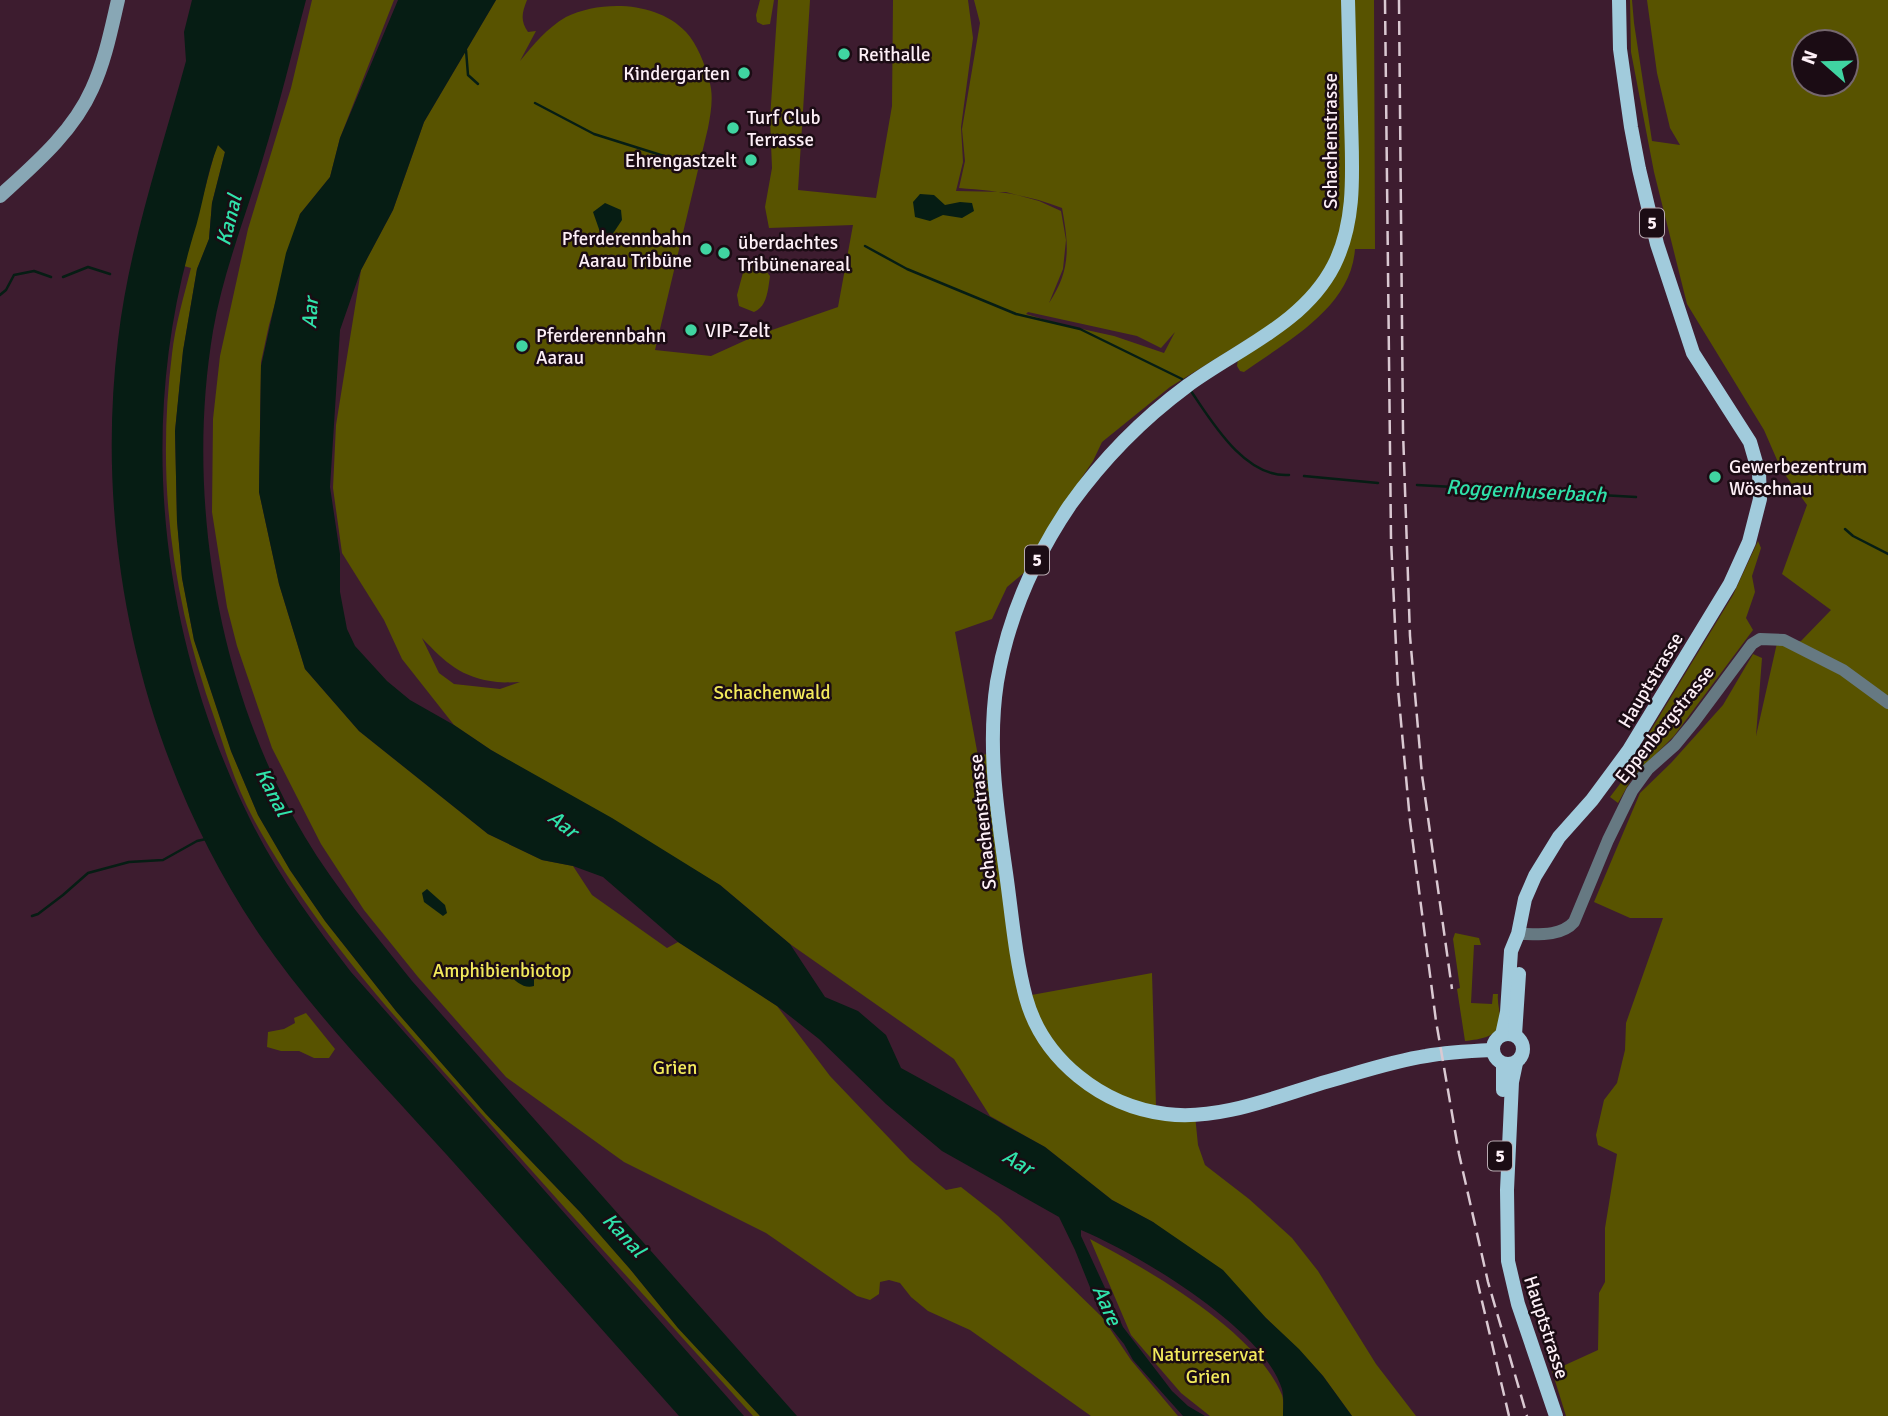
<svg xmlns="http://www.w3.org/2000/svg" width="1888" height="1416" viewBox="0 0 1888 1416" font-family="Signika,sans-serif">
  <style>
    .green { fill: #585300; fill-rule: evenodd }
    .water { fill: #061d14 }
    .lines { fill: none; stroke-linecap: round; stroke-linejoin: round }
    .stream { stroke: #061d14; stroke-width: 2.5 }
    .tertiary { stroke: #667982; stroke-width: 12 }
    .secondary { stroke: #88a7b5; stroke-width: 14 }
    .primary { stroke: #a1cbdc; stroke-width: 14 }
    .rail { stroke: #dac9d2; stroke-width: 2.5; stroke-dasharray: 14 7; stroke-linecap: butt }
    .poi-dot { fill: #40d4a1; stroke: #1b0c14; stroke-width: 2.5 }
    .labels { text-anchor: middle; stroke-width: 5; stroke-linejoin: round; paint-order: stroke }
    .shield { fill: #1b0c14; stroke: #b9abb2; stroke-width: 2 }
    .shield-label { font-size: 18px; font-weight: bold; fill: #fdeff6 }
    .poi-label { font-size: 19px; fill: #fdeff6; stroke: #1b0c14; text-anchor: start }
    .street-label { font-size: 19px; fill: #fdeff6; stroke: #1b0c14 }
    .park-label { font-size: 19px; fill: #f3ea5c; stroke: #1b0c14 }
    .water-label { font-size: 21px; font-style: italic; fill: #30e2aa; stroke: #1b0c14 }
  </style>
  <rect width="100%" height="100%" fill="#3d1c2f"/>
  <g class="green">
    <path d="M 312,0 L 394,0 L 340,138 L 330,177 L 300,214 L 269,325 L 261,362 L 259,492 L 279,584 L 305,669 L 359,731 L 488,834 L 542,860 L 573,866 L 592,895 L 667,948 L 678,942 L 777,1006 L 830,1076 L 910,1160 L 946,1190 L 961,1187 L 998,1216 L 1102,1317 L 1131,1360 L 1178,1416 L 1091,1416 L 970,1330 L 928,1311 L 911,1297 L 900,1283 L 889,1280 L 880,1282 L 879,1294 L 870,1300 L 857,1296 L 766,1233 L 624,1162 L 506,1077 L 418,977 L 364,910 L 321,844 L 272,748 L 237,646 L 227,607 L 212,512 L 213,419 L 220,356 L 248,229 L 291,88 Z"/>
    <path d="M 496,0 L 527,0 C 522,13 520,20 528,32 L 536,31 L 520,61 C 534,44 547,28 566,17 C 601,0 657,1 686,32 C 697,44 705,64 709,80 C 714,95 711,112 708,128 L 655,350 L 711,356 L 755,336 L 838,307 L 853,225 L 769,228 L 765,207 L 772,168 L 770,119 L 778,0 L 810,0 L 798,190 L 876,198 L 892,106 L 893,0 L 968,0 L 973,38 L 961,127 L 963,162 L 956,191 L 1006,192 L 1039,201 L 1061,211 L 1066,240 L 1063,269 L 1049,303 C 1071,270 1069,246 1062,208 C 1026,194 997,191 959,188 L 965,161 L 962,129 L 980,23 L 974,0 L 1342,0 L 1347,183 L 1345,220 L 1333,257 L 1296,309 L 1170,387 L 1102,442 L 1093,461 L 1053,520 L 1026,571 L 1007,587 L 992,619 L 955,632 L 978,756 L 992,753 L 1026,996 L 1152,973 L 1156,1106 L 1195,1115 L 1198,1145 L 1205,1165 L 1249,1199 L 1292,1238 L 1318,1271 L 1376,1364 L 1416,1416 L 1352,1416 L 1323,1376 L 1299,1350 L 1266,1318 L 1153,1222 L 1112,1200 L 1045,1147 L 990,1116 L 954,1059 L 790,944 L 720,885 L 491,750 L 454,725 L 402,659 L 384,620 L 342,553 L 333,488 L 336,425 L 361,270 L 393,210 L 424,122 ZM 1028,312 L 1137,336 L 1161,348 L 1175,332 L 1164,353 L 1114,336 L 1059,324 L 1026,314 ZM 422,638 C 445,662 461,678 497,682 C 505,683 513,682 520,682 L 500,689 L 454,684 L 439,673 Z"/>
    <path d="M 760,0 L 774,0 L 770,24 L 763,25 L 757,22 L 756,15 Z"/>
    <path d="M 1352,0 L 1374,0 L 1375,249 L 1355,249 C 1351,308 1287,341 1244,372 L 1240,371 L 1237,366 L 1238,359 L 1344,257 Z"/>
    <path d="M 1630,0 L 1632,0 L 1634,23 L 1652,141 L 1680,145 L 1670,128 L 1657,73 L 1647,0 L 1888,0 L 1888,1416 L 1566,1416 L 1552,1371 L 1598,1350 L 1599,1293 L 1605,1282 L 1605,1228 L 1617,1154 L 1598,1145 L 1596,1135 L 1604,1100 L 1617,1083 L 1625,1050 L 1626,1023 L 1663,918 L 1630,918 L 1594,902 L 1640,793 L 1671,763 L 1723,705 L 1753,654 L 1762,658 L 1756,736 L 1777,643 L 1801,641 L 1831,610 L 1782,574 L 1807,505 L 1781,469 L 1764,430 L 1687,304 L 1654,172 L 1631,52 ZM 1804,42 L 1846,42 L 1846,84 L 1804,84 Z"/>
    <path d="M 217,144 L 225,152 L 212,203 L 209,239 L 197,269 L 183,351 L 175,431 L 177,521 L 182,578 L 194,640 L 231,751 L 258,815 L 290,870 L 325,921 L 396,1011 L 486,1114 L 580,1212 L 630,1269 L 678,1328 L 760,1416 L 753,1416 C 664,1317 574,1219 486,1119 C 402,1025 315,932 254,820 C 237,789 226,753 215,720 C 172,599 156,481 172,354 C 175,325 184,296 191,268 L 184,266 Z"/>
    <path d="M 756,264 L 764,268 L 770,276 C 768,290 767,307 754,312 L 739,306 L 737,295 L 744,269 Z"/>
    <path d="M 1758,541 L 1761,548 L 1752,576 L 1755,592 L 1746,618 L 1753,630 L 1674,736 L 1632,778 L 1618,803 L 1610,797 L 1629,772 L 1634,758 L 1733,595 Z"/>
    <path d="M 1455,933 L 1479,938 L 1481,945 L 1474,945 L 1471,1003 L 1492,1004 L 1493,994 L 1498,994 C 1497,1003 1500,1010 1500,1018 C 1500,1038 1480,1039 1465,1041 L 1457,989 L 1460,988 L 1453,939 Z"/>
    <path d="M 306,1013 L 335,1049 L 329,1058 L 314,1058 L 299,1051 L 281,1051 L 267,1047 L 268,1032 L 284,1029 L 295,1023 L 294,1018 Z"/>
    <path d="M 1090,1239 C 1150,1271 1255,1330 1282,1395 C 1284,1401 1283,1409 1283,1416 L 1210,1416 L 1181,1393 L 1131,1335 Z"/>
  </g>
  <g class="water">
    <path d="M 192,0 L 306,0 C 292,53 279,106 263,158 C 246,216 223,272 213,331 C 185,498 218,691 305,837 C 336,889 375,934 412,981 L 797,1416 L 760,1416 L 678,1328 L 630,1269 L 580,1212 L 486,1114 L 396,1011 L 325,921 L 290,870 L 258,815 L 231,751 L 194,640 L 182,578 L 177,521 L 175,431 L 183,351 L 197,269 L 209,239 L 212,203 L 225,152 L 218,145 C 206,174 203,206 193,236 C 136,429 161,638 249,817 C 276,873 313,923 351,972 L 744,1416 L 679,1416 C 601,1329 524,1241 446,1154 C 382,1083 313,1013 259,934 C 143,762 93,546 118,340 C 129,245 161,153 186,61 L 184,32 Z"/>
    <path d="M 398,0 L 496,0 L 424,122 L 393,210 L 361,270 L 340,330 L 330,487 L 340,554 L 340,592 L 347,629 L 355,646 L 387,681 L 410,700 L 454,725 L 491,750 L 612,818 L 720,885 L 790,944 L 825,997 L 858,1011 L 886,1035 L 901,1068 L 1045,1147 L 1112,1200 L 1153,1222 L 1223,1270 L 1266,1318 L 1299,1349 L 1323,1376 L 1352,1416 L 1283,1416 C 1283,1408 1284,1397 1282,1389 C 1263,1328 1138,1254 1081,1230 L 1081,1236 L 1123,1327 L 1172,1391 L 1188,1406 L 1205,1416 L 1183,1416 L 1133,1360 L 1124,1344 L 1102,1317 L 1075,1250 L 1059,1217 L 942,1151 L 886,1104 L 819,1039 L 777,1006 L 678,942 L 603,877 L 573,866 L 542,860 L 488,834 L 359,731 L 305,669 L 279,584 L 259,492 L 261,366 L 286,253 L 300,214 L 330,177 L 340,138 Z"/>
    <path d="M 920,194 L 934,195 L 945,205 L 960,202 L 972,203 L 974,211 L 962,218 L 943,215 L 930,221 L 915,217 L 913,202 Z"/>
    <path d="M 605,203 L 621,210 L 622,220 L 612,235 L 600,232 L 593,212 Z"/>
    <path d="M 427,889 L 445,905 L 447,913 L 443,916 L 424,902 L 422,893 Z"/>
    <path d="M 510,965 C 522,964 527,971 534,978 L 534,986 C 521,990 512,976 502,969 Z"/>
  </g>
  <g class="lines">
    <g class="stream">
      <path d="M 466,50 L 468,75 L 478,84"/>
      <path d="M 535,103 L 594,134 L 664,156"/>
      <path d="M 865,246 L 907,269 L 1016,314 L 1080,329 L 1182,379"/>
      <path d="M 63,277 L 88,267 L 110,274"/>
      <path d="M 0,295 L 6,290 L 14,275 L 34,271 L 51,277"/>
      <path d="M 1191,391 C 1212,422 1245,478 1289,475"/>
      <path d="M 1304,476 L 1378,483"/>
      <path d="M 1417,485 L 1636,497"/>
      <path d="M 1845,529 L 1853,536 L 1888,554"/>
      <path d="M 32,916 L 38,914 L 63,895 L 88,873 L 129,862 L 163,860 L 197,841 L 206,839"/>
    </g>
    <path class="tertiary" d="M 1518,934 C 1536,934 1561,937 1574,922 L 1608,840 L 1632,791 L 1648,769 L 1675,745 L 1694,722 L 1752,644 L 1760,639 L 1784,640 L 1843,670 L 1888,703"/>
    <path class="secondary" d="M 0,196 C 34,165 73,132 92,89 C 105,61 111,30 118,0"/>
    <g class="primary">
      <path d="M 1348,0 C 1349,39 1350,78 1351,117 C 1352,167 1357,219 1334,265 C 1304,324 1237,349 1187,386 C 1141,420 1103,459 1070,505 C 1034,558 1008,618 997,682 C 987,747 997,809 1006,873 C 1012,915 1015,957 1026,998 C 1043,1060 1102,1106 1166,1114 C 1220,1121 1277,1096 1329,1081 C 1361,1072 1393,1061 1426,1056 C 1448,1052 1471,1051 1493,1050"/>
      <circle cx="1508" cy="1049" r="15"/>
      <path d="M 1502,1035 L 1507,1012 L 1511,951 L 1518,934 L 1525,899 L 1535,876 L 1559,837 L 1592,800 L 1629,750 L 1730,584 L 1749,542 L 1760,499 L 1759,473 L 1750,442 L 1693,353 L 1657,244 L 1639,169 L 1631,127 L 1620,49 L 1619,0"/>
      <path d="M 1515,1035 L 1519,974"/>
      <path d="M 1516,1063 L 1512,1082 L 1507,1190 L 1508,1261 L 1518,1304 L 1556,1416"/>
      <path d="M 1503,1064 L 1503,1090"/>
    </g>
    <g class="rail">
      <path d="M 1385,0 L 1391,539 L 1398,689 L 1410,821 L 1436,1021 L 1459,1154 L 1488,1282 L 1527,1416"/>
      <path d="M 1399,0 L 1403,431 L 1410,636 L 1422,775 L 1452,989"/>
      <path d="M 1477,1280 L 1509,1416"/>
    </g>
  </g>
  <g class="poi-dot">
    <circle cx="844" cy="54" r="7"/>
    <circle cx="744" cy="73" r="7"/>
    <circle cx="733" cy="128" r="7"/>
    <circle cx="751" cy="160" r="7"/>
    <circle cx="706" cy="249" r="7"/>
    <circle cx="724" cy="253" r="7"/>
    <circle cx="691" cy="330" r="7"/>
    <circle cx="522" cy="346" r="7"/>
    <circle cx="1715" cy="477" r="7"/>
  </g>
  <g class="labels">
    <g class="shield">
      <rect x="1640" y="208.5" width="24" height="29" rx="5"/>
      <rect x="1025" y="545.5" width="24" height="29" rx="5"/>
      <rect x="1488" y="1141.5" width="24" height="29" rx="5"/>
    </g>
    <g class="shield-label">
      <text x="1652" y="229">5</text>
      <text x="1037" y="566">5</text>
      <text x="1500" y="1162">5</text>
    </g>
    <g class="poi-label">
      <text x="858" y="61">Reithalle</text>
      <text x="730" y="80" text-anchor="end">Kindergarten</text>
      <text x="747" y="124">Turf Club<tspan x="747" dy="22">Terrasse</tspan></text>
      <text x="737" y="167" text-anchor="end">Ehrengastzelt</text>
      <text x="692" y="245" text-anchor="end">Pferderennbahn<tspan x="692" dy="22">Aarau Tribüne</tspan></text>
      <text x="738" y="249">überdachtes<tspan x="738" dy="22">Tribünenareal</tspan></text>
      <text x="705" y="337">VIP-Zelt</text>
      <text x="536" y="342">Pferderennbahn<tspan x="536" dy="22">Aarau</tspan></text>
      <text x="1729" y="473">Gewerbezentrum<tspan x="1729" dy="22">Wöschnau</tspan></text>
    </g>
    <g class="street-label">
      <text transform="translate(1330 141) rotate(-90)" y="7">Schachenstrasse</text>
      <text transform="translate(1650 680) rotate(-59)" y="7">Hauptstrasse</text>
      <text transform="translate(1664 724) rotate(-51)" y="7">Eppenbergstrasse</text>
      <text transform="translate(982 822) rotate(-96)" y="7">Schachenstrasse</text>
      <text transform="translate(1547 1327) rotate(72)" y="7">Hauptstrasse</text>
    </g>
    <g class="park-label">
      <text x="772" y="699">Schachenwald</text>
      <text x="502" y="977">Amphibienbiotop</text>
      <text x="675" y="1074">Grien</text>
      <text x="1208" y="1361">Naturreservat<tspan x="1208" dy="22">Grien</tspan></text>
    </g>
    <g class="water-label">
      <text transform="translate(229 220) rotate(-76)" y="7">Kanal</text>
      <text transform="translate(310 313) rotate(-86)" y="7">Aar</text>
      <text transform="translate(1526 491) rotate(3)" y="7">Roggenhuserbach</text>
      <text transform="translate(273 792) rotate(63)" y="7">Kanal</text>
      <text transform="translate(563 824) rotate(38)" y="7">Aar</text>
      <text transform="translate(1018 1162) rotate(30)" y="7">Aar</text>
      <text transform="translate(624 1235) rotate(47)" y="7">Kanal</text>
      <text transform="translate(1107 1305) rotate(66)" y="7">Aare</text>
    </g>
  </g>
  <g transform="translate(1825 63) rotate(290)"><circle r="33" fill="#1b0c14" stroke="#75676e" stroke-width="2"/>
  <path d="M0-5L12 26L0 18L-12 26Z" fill="#40d4a1"/>
  <text y="-10" font-size="19" font-weight="bold" text-anchor="middle" fill="#fdeff6">N</text>
  </g>
</svg>
